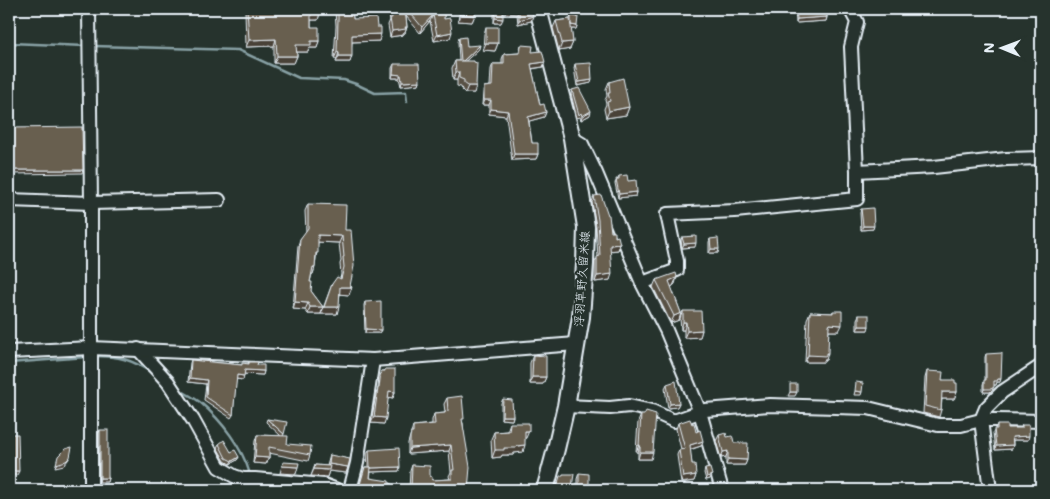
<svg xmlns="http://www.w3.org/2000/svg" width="1050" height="499" viewBox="0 0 1050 499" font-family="Mali,'Klee One',sans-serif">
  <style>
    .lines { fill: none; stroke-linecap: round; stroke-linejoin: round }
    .stream { stroke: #88a1a5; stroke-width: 2.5 }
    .minor-casing { stroke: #e8f1f8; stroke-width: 16 }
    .major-casing { stroke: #e8f1f8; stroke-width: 20 }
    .minor { stroke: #26332d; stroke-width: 12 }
    .major { stroke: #26332d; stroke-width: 16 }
    .wall { fill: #595145; stroke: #e8f1f8 }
    .shaded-wall { fill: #484238; stroke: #e8f1f8 }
    .building { fill: #675e50; stroke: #e8f1f8 }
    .labels { text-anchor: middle; stroke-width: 4; stroke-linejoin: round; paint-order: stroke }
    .street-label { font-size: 12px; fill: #e8f1f8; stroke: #26332d }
  </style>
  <rect width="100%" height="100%" fill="#26332d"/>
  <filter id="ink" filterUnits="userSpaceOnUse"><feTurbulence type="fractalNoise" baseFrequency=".02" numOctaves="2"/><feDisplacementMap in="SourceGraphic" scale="10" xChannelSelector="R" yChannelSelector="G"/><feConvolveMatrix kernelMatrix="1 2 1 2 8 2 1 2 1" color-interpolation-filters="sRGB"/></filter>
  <g filter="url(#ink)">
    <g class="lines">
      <g class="stream">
        <path d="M 9,43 L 86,46"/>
        <path d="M 94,46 L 238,50 L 299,78 L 344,80 L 356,84 L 375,93 L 406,92 L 407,102"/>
        <path d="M 94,356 C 119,356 131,359 152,373"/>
        <path d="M 9,363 L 86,357"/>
        <path d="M 180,390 C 187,394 195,398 201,403 C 222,421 242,447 250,474"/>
        <path d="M 252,482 L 254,490"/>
      </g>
      <g class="minor-casing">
        <g id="minor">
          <path d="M 89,9 L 91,203 L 91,490"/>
          <path d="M 572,138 L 582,144 L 596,173 L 642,283 L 666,330 L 700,412 L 722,490"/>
          <path d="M 857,171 L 934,167 L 1006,159 L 1041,158"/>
          <path d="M 9,200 L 91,203 L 219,200"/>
          <path d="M 642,283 L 677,270 L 677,261 L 667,214 L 735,211 L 857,199 L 857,171 L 851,47 L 857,22 L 850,9"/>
          <path d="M 138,349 L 168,382 L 193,420 L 219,467 L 234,476 L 243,479 L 255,479 L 324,485 L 337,490"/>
          <path d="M 9,352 L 91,348 L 373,360 L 576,344"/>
          <path d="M 566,406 L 610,408 L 629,406 L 652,411 L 674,421 L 705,410 L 770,405 L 868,408 L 938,425 L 961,425 L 981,420 L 996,420 L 1041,421"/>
          <path d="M 236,490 L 238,489 L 243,479"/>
          <path d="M 350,490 L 357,463 L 373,360"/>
          <path d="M 990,490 L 981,420 L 986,408 L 1002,392 L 1041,366"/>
        </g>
      </g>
      <g class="major-casing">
        <path id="major" d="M 538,9 L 572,138 L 586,227 L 585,264 L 581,317 L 566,406 L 556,449 L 545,490"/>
      </g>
      <use href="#minor" class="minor"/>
      <use href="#major" class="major"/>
    </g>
    <g class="wall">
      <path d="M 245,9 L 320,9 L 320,13 L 318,20 L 311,20 L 311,27 L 319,41 L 317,48 L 309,48 L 308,52 L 297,52 L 297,56 L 294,63 L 274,63 L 274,46 L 246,47 Z"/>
      <path d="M 335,9 L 352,9 L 353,19 L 377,27 L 379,41 L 352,42 L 350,62 L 336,62 L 337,59 L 334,59 L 336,26 Z"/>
      <path d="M 386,9 L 444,9 L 444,19 L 450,38 L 434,41 L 430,21 L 420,33 L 406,16 L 407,27 L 405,33 L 404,33 L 403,35 L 390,37 L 388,25 L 390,20 L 388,11 L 386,11 Z"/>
      <path d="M 460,9 L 475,9 L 475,15 L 472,22 L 458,21 Z"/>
      <path d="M 494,9 L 531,9 L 531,21 L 518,24 L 517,14 L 503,13 L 501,23 L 494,23 Z"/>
      <path d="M 795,9 L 826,9 L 827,17 L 826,21 L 796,23 Z"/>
      <path d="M 571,16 L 577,26 L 576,29 L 571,29 L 573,42 L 570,49 L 559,51 L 553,28 L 556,21 L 570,19 Z"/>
      <path d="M 486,27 L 498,43 L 495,51 L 483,50 L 484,34 Z"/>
      <path d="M 459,38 L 467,46 L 479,49 L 465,61 L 474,93 L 465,93 L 462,90 L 461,87 L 457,86 L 457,80 L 453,80 L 452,68 L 455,61 L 459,61 L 458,42 Z"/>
      <path d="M 521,45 L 532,52 L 543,67 L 532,69 L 540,105 L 546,112 L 544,117 L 529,121 L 532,143 L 538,154 L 536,159 L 512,160 L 506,116 L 489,114 L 489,105 L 482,105 L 483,92 L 484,87 L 490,86 L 491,69 L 493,64 L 502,64 L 502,59 L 504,54 L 519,53 Z"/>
      <path d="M 394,64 L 420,81 L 419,84 L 401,86 L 399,78 L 392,78 L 392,68 Z"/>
      <path d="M 575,64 L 591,83 L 577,86 L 574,68 Z"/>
      <path d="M 609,82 L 629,107 L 626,115 L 606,118 L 604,109 L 606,104 L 605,100 L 607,96 L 606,89 Z"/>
      <path d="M 572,90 L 590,115 L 581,120 L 580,117 L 577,118 L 571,94 Z"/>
      <path d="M 619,176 L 637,192 L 636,196 L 618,198 L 615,183 Z"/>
      <path d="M 594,196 L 611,232 L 615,237 L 620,244 L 618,250 L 610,251 L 610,280 L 595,282 L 595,262 L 598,257 L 596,226 L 592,202 Z"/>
      <path d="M 308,204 L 345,230 L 350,286 L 349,295 L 340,294 L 337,314 L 321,314 L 332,284 L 340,279 L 341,274 L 340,264 L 341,261 L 339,243 L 318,242 L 315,267 L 313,274 L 312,274 L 310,282 L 311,291 L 323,307 L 321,314 L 308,314 L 305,310 L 293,309 L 298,246 L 300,239 L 306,232 L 305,211 Z"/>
      <path d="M 861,209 L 873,229 L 861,230 L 860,213 Z"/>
      <path d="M 682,237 L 695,247 L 682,248 L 681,240 Z"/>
      <path d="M 710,239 L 718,253 L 709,253 L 709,242 Z"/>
      <path d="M 677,277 L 675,284 L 673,286 L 671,287 L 681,313 L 679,320 L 671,323 L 653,287 L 656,280 Z"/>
      <path d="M 365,302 L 381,330 L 379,333 L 365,333 L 364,305 Z"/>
      <path d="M 683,311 L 702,330 L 700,337 L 684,338 L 684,330 L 681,330 L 680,318 Z"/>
      <path d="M 833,311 L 839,331 L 829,331 L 826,360 L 824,360 L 824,362 L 805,362 L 807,319 L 810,312 L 833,313 Z"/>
      <path d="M 859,315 L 868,330 L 857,330 L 857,319 Z"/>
      <path d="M 986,354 L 1000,382 L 997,382 L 996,385 L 994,385 L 992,390 L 990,392 L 983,392 L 983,384 L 985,380 L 985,357 Z"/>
      <path d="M 533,355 L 546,377 L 543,384 L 530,384 L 530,363 Z"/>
      <path d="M 191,360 L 242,365 L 248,364 L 249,362 L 257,365 L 264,371 L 263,375 L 244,374 L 243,380 L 236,379 L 233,415 L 231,418 L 204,400 L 206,384 L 188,382 L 190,363 Z"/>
      <path d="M 385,369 L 395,392 L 393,398 L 388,397 L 384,424 L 371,423 L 376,394 L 378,389 L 379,376 L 381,371 L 384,371 Z"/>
      <path d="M 927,371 L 942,380 L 955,383 L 957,392 L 954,399 L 942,399 L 941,410 L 939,417 L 923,413 L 925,378 Z"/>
      <path d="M 667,384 L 679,403 L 677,407 L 668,408 L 665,388 Z"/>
      <path d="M 447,398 L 463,423 L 468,490 L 409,490 L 410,471 L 412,465 L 430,476 L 432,480 L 450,479 L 449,476 L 451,472 L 449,451 L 408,454 L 408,443 L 413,426 L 432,424 L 432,420 L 434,414 L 445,413 L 445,412 L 444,404 Z"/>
      <path d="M 503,399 L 513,416 L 512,420 L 501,419 L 501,403 Z"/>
      <path d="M 641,415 L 651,459 L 638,459 L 638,452 L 636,452 L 638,422 Z"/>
      <path d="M 267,419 L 284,434 L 283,436 L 287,444 L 310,455 L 308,461 L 269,453 L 269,458 L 266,464 L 253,463 L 255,441 L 257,435 L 281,436 L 266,422 Z"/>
      <path d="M 510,423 L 526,438 L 525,438 L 523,452 L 514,453 L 513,455 L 502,455 L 501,457 L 492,458 L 491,439 L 494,432 L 507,431 Z"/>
      <path d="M 678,423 L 692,424 L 701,446 L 690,450 L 692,464 L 696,475 L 694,481 L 681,483 L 677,455 L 679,450 L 681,449 L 676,429 Z"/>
      <path d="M 997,425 L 1008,428 L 1021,428 L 1022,425 L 1028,440 L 1013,440 L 1013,445 L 1012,449 L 995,450 L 993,433 Z"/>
      <path d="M 100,430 L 108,478 L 107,482 L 99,482 L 99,433 Z"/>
      <path d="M 719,435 L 727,437 L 734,443 L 747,460 L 745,465 L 726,465 L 726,457 L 721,458 L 716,441 Z"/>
      <path d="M 219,444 L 239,457 L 237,460 L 230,464 L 225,461 L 217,447 Z"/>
      <path d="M 369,450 L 399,471 L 371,472 L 370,478 L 389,483 L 390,490 L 358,490 L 365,467 L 368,467 L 367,453 Z"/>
      <path d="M 330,455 L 346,473 L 329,471 L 327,477 L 311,476 L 315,465 L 327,466 Z"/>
      <path d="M 705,469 L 710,479 L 706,480 L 704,473 Z"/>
      <path d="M 579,473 L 589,490 L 577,490 L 577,479 Z"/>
    </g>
    <g class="shaded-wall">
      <path d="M 503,9 L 509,9 L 519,10 L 517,14 L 502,13 Z"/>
      <path d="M 311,13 L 320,13 L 318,20 L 308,20 Z"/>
      <path d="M 460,14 L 475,15 L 472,22 L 458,21 Z"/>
      <path d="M 433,15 L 430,21 L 420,33 L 422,27 Z"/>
      <path d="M 533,16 L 531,21 L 518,24 L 519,20 Z"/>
      <path d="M 827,17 L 826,21 L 796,23 L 797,19 Z"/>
      <path d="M 495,18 L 503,19 L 501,23 L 494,23 Z"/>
      <path d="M 570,25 L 577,26 L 576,29 L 569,29 Z"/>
      <path d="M 407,27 L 405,33 L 404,33 L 403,35 L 390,37 L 392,31 Z"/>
      <path d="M 452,32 L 450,38 L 434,41 L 437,35 Z"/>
      <path d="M 381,34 L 379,41 L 350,42 L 352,35 Z"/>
      <path d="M 276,39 L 274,46 L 246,47 L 249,40 Z"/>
      <path d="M 311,41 L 319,41 L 317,48 L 309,48 L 308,52 L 294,52 L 296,45 Z"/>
      <path d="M 573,42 L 570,49 L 559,51 L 562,43 Z"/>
      <path d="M 486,43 L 498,43 L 495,51 L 483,50 Z"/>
      <path d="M 480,45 L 479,49 L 460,66 L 461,63 Z"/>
      <path d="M 337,52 L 339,52 L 337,59 L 334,59 Z"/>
      <path d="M 277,56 L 297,56 L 294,63 L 274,63 Z"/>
      <path d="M 339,56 L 352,56 L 350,62 L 336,62 Z"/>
      <path d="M 545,62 L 543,67 L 529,69 L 531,64 Z"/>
      <path d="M 456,72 L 459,72 L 457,80 L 453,80 Z"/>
      <path d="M 393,74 L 401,75 L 399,78 L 392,78 Z"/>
      <path d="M 592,80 L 591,83 L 577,86 L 579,82 Z"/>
      <path d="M 420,81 L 419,84 L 401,86 L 402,82 Z"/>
      <path d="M 468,86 L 476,86 L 474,93 L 465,93 Z"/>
      <path d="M 484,100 L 491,100 L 489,105 L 482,105 Z"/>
      <path d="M 629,107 L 626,115 L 606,118 L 609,111 Z"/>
      <path d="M 491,109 L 508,111 L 506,116 L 489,114 Z"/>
      <path d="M 591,111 L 590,115 L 581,120 L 582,116 Z"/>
      <path d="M 546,112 L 544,117 L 526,122 L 528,117 Z"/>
      <path d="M 514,154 L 538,154 L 536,159 L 512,160 Z"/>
      <path d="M 9,170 L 83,170 L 82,173 L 9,174 Z"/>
      <path d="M 637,192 L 636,196 L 618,198 L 619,194 Z"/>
      <path d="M 863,226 L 874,226 L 873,229 L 861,230 Z"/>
      <path d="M 318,235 L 342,236 L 339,243 L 316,242 Z"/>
      <path d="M 696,243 L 695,247 L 682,248 L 684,244 Z"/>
      <path d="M 620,244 L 618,250 L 608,251 L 610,245 Z"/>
      <path d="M 711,249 L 719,249 L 718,253 L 709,253 Z"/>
      <path d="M 313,267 L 315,267 L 313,274 L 310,274 Z"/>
      <path d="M 612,274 L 610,280 L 595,282 L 597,276 Z"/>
      <path d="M 677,277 L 673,286 L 666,288 L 669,281 Z"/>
      <path d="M 340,287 L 352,287 L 349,295 L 337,294 Z"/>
      <path d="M 295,302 L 308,303 L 305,310 L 293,309 Z"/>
      <path d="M 310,307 L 323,307 L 321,314 L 308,314 Z"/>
      <path d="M 324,307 L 339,307 L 337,314 L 321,314 Z"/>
      <path d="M 681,313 L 679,320 L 671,323 L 674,316 Z"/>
      <path d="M 683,322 L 686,322 L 684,330 L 681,330 Z"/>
      <path d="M 830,324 L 842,325 L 839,331 L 828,331 L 829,326 Z"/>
      <path d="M 859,326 L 869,326 L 868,330 L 857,330 Z"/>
      <path d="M 366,329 L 381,330 L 379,333 L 365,333 Z"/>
      <path d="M 702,330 L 700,337 L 684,338 L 687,331 Z"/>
      <path d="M 828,353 L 826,360 L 824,360 L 824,362 L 805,362 L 808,355 Z"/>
      <path d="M 245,370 L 264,371 L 263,375 L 243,374 Z"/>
      <path d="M 237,375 L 244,376 L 243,380 L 236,379 Z"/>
      <path d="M 532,377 L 546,377 L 543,384 L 530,384 Z"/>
      <path d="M 190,378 L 207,380 L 206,384 L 188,382 Z"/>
      <path d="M 998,379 L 1001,379 L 1000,382 L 997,382 L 996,385 L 992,385 L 994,381 Z"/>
      <path d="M 994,387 L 992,390 L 990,392 L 983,392 L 984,389 Z"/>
      <path d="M 389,391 L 395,392 L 393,398 L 387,397 Z"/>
      <path d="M 855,391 L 862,392 L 861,395 L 854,395 Z"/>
      <path d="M 790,392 L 797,392 L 795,396 L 788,396 Z"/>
      <path d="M 942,392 L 957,392 L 954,399 L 940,399 Z"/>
      <path d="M 679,403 L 677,407 L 668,408 L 670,404 Z"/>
      <path d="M 502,416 L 513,416 L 512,420 L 501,419 Z"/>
      <path d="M 374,417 L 386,418 L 384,424 L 371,423 Z"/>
      <path d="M 525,431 L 529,431 L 526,438 L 523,438 Z"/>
      <path d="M 1029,436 L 1028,440 L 1011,440 L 1012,437 Z"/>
      <path d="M 703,441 L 701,446 L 688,450 L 690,445 Z"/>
      <path d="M 451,445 L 449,451 L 408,454 L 410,448 Z"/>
      <path d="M 525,445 L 523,452 L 514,453 L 513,455 L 502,455 L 501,457 L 492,458 L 495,450 L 504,448 Z"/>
      <path d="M 639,445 L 640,445 L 638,452 L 636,452 Z"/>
      <path d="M 1013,445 L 1012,449 L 995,450 L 996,446 Z"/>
      <path d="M 728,451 L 726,457 L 721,458 L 723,452 Z"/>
      <path d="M 640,452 L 653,452 L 651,459 L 638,459 Z"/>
      <path d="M 70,457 L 68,460 L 64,465 L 55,467 L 56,464 Z"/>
      <path d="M 239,457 L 237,460 L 230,464 L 232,461 Z"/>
      <path d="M 255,457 L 269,458 L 266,464 L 253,463 Z"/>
      <path d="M 728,459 L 747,460 L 745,465 L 726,465 Z"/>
      <path d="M 329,464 L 348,467 L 346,473 L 329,471 L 327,477 L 311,476 L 314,469 L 327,470 Z"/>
      <path d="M 282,466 L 298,467 L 296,474 L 280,473 Z"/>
      <path d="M 400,467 L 399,471 L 368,472 L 370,468 Z"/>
      <path d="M 12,471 L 19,471 L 17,475 L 10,475 Z"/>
      <path d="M 696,475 L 694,481 L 681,483 L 683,477 Z"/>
      <path d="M 712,475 L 710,479 L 706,480 L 707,477 Z"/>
      <path d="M 100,478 L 108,478 L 107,482 L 99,482 Z"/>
      <path d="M 557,486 L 572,487 L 570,490 L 555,490 Z"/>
      <path d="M 359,488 L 372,490 L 358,490 Z"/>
      <path d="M 425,488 L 441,489 L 440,490 L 424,490 Z"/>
    </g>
    <g class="building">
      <path d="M 247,9 L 320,9 L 320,13 L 311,13 L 311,27 L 319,27 L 319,41 L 311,41 L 311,45 L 296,45 L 297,56 L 277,56 L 276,39 L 249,40 Z"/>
      <path d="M 338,9 L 352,9 L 353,19 L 376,18 L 377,27 L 381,27 L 381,34 L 352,35 L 352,56 L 339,56 L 339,52 L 337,52 L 338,19 Z"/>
      <path d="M 391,9 L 405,9 L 407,27 L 405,27 L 406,29 L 392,31 L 390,18 L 392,18 Z"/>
      <path d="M 407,9 L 444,9 L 444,19 L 450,18 L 452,32 L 437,35 L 433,15 L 422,27 Z"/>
      <path d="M 461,9 L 475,9 L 475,15 L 460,14 Z"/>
      <path d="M 496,9 L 503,9 L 503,19 L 495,18 Z"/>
      <path d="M 509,9 L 531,9 L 533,16 L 519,20 L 519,10 Z"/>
      <path d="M 796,9 L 826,9 L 827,17 L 797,19 Z"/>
      <path d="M 571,16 L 578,17 L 577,26 L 571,25 Z"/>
      <path d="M 570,19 L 573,42 L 562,43 L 556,21 Z"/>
      <rect x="486" y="27" width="12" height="16"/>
      <path d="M 466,37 L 467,46 L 480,45 L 463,61 L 461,61 L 459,38 Z"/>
      <path d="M 521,45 L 533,46 L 532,52 L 542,51 L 545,62 L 531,64 L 540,105 L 544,104 L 546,112 L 528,117 L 532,143 L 538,143 L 538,154 L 514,154 L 508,111 L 491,109 L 491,100 L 484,100 L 484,87 L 492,86 L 493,64 L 504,64 L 504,54 L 520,53 Z"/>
      <path d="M 455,61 L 474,61 L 474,62 L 477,63 L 476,86 L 468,86 L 464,83 L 464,80 L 459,78 L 459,72 L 456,72 Z"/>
      <path d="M 591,63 L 592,80 L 579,82 L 575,64 Z"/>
      <path d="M 394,64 L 419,64 L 420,81 L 402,82 L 401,75 L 393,74 Z"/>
      <path d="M 623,78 L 629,107 L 609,111 L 607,102 L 610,101 L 608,93 L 610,93 L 609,82 Z"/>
      <path d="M 579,88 L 591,111 L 582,116 L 581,113 L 579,115 L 572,90 Z"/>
      <path d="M 82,127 L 83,170 L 9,170 L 9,128 Z"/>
      <path d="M 627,175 L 628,181 L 636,180 L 637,192 L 619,194 L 616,179 L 619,179 L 619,176 Z"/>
      <path d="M 601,195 L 608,215 L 609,215 L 611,232 L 615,232 L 615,237 L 618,236 L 620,244 L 610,245 L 612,274 L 597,276 L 597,257 L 600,256 L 598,220 L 594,196 Z"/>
      <path d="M 308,204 L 346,205 L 345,230 L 351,230 L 354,266 L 350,286 L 352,287 L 340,287 L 339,307 L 324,307 L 332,284 L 337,277 L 341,279 L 344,267 L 343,257 L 344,257 L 342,236 L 318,235 L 318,253 L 316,253 L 315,267 L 313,267 L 310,282 L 312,282 L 311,291 L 323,307 L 310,307 L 308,303 L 295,302 L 300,239 L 308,228 Z"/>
      <path d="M 873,208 L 874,226 L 863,226 L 861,209 Z"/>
      <path d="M 696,236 L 696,243 L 684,244 L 682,237 Z"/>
      <path d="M 718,238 L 719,249 L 711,249 L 710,239 Z"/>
      <path d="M 676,273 L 677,277 L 676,278 L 669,281 L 681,313 L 674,316 L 656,280 Z"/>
      <path d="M 381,301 L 381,330 L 366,329 L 365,302 Z"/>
      <path d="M 683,311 L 701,311 L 702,330 L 687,331 L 686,322 L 683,322 Z"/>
      <path d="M 833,311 L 842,311 L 842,325 L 830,324 L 829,326 L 828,353 L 826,353 L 826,356 L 808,355 L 810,312 L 833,313 Z"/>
      <rect x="859" y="315" width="10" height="11"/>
      <path d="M 1002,353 L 1001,379 L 998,379 L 997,381 L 994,381 L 994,387 L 991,389 L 984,389 L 984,380 L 986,380 L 986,354 Z"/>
      <path d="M 533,355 L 546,356 L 546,377 L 532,377 Z"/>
      <path d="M 191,360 L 242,365 L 242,363 L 249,364 L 249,362 L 258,362 L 257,365 L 264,365 L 264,371 L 245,370 L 244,376 L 237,375 L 233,415 L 206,397 L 207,380 L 190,378 Z"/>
      <path d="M 385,369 L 395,369 L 395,392 L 389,391 L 386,418 L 374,417 L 378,388 L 379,388 L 381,371 L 385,371 Z"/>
      <path d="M 927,371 L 943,372 L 942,380 L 955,380 L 955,383 L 957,383 L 957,392 L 942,392 L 941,410 L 925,406 Z"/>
      <path d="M 676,381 L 679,403 L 670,404 L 667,384 Z"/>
      <path d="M 856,382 L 863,383 L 862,392 L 855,391 Z"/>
      <rect x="790" y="384" width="7" height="8"/>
      <path d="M 462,396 L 464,419 L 462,419 L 470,467 L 468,490 L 441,490 L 441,489 L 425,488 L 425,490 L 411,490 L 412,465 L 430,466 L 430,476 L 432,477 L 432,480 L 452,479 L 452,470 L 454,470 L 451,445 L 410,448 L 410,437 L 411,433 L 413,433 L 413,426 L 435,424 L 434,414 L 445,413 L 445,412 L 448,411 L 447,398 Z"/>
      <path d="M 503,399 L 512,400 L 513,416 L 502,416 Z"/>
      <path d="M 646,411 L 656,414 L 653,452 L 640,452 L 640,445 L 639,445 L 641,415 L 644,415 Z"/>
      <path d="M 267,419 L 287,422 L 284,434 Z"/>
      <path d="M 690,419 L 692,424 L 694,423 L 696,432 L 700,430 L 703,441 L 690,445 L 692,464 L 695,464 L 696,475 L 683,477 L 679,450 L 685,449 L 678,423 Z"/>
      <path d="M 510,423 L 529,423 L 529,431 L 525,431 L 525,445 L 516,446 L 516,448 L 504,448 L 504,450 L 495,450 L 494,432 L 509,431 Z"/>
      <path d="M 997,425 L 1008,425 L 1008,428 L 1022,428 L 1022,425 L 1029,425 L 1029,436 L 1012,437 L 1013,445 L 996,446 L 994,429 L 997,429 Z"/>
      <rect x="100" y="430" width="8" height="48"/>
      <path d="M 726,433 L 727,437 L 732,436 L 733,438 L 734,443 L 748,443 L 747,460 L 728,459 L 728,451 L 723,452 L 719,435 Z"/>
      <path d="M 9,434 L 18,434 L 19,471 L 12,471 L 12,469 L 9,469 Z"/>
      <path d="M 257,435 L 288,436 L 287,444 L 311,446 L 310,455 L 269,447 L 269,458 L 255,457 Z"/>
      <path d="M 224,440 L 231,452 L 235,450 L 239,457 L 232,461 L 226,458 L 219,444 Z"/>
      <path d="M 72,447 L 70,457 L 66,461 L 56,464 L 58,456 L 65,449 Z"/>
      <path d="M 399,448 L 400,467 L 371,468 L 371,467 L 370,467 L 369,450 Z"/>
      <path d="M 330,455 L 350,459 L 348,467 L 329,464 Z"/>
      <path d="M 283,462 L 299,463 L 298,467 L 282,466 Z"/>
      <path d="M 315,465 L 330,466 L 329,470 L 314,469 Z"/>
      <path d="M 365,467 L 371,467 L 370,478 L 389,481 L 389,483 L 391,483 L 390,490 L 372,490 L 359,488 Z"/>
      <path d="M 710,468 L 712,475 L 707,477 L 705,469 Z"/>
      <path d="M 579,473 L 589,474 L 589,490 L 579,490 Z"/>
      <path d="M 563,474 L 574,474 L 572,487 L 557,486 L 560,476 L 563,476 Z"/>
      <path d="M 263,485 L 291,486 L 291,490 L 265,490 L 265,489 L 263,488 Z"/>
      <path d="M 861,486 L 898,487 L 898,490 L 861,490 Z"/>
    </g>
  </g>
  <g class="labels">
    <g class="street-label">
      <text transform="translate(582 279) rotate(-86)" y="4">浮羽草野久留米線</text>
    </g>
  </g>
  <rect width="1050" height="499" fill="none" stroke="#26332d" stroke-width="30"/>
  <rect x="15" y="15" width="1020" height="469" fill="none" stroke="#e8f1f8" stroke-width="2" filter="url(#ink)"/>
  <g transform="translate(1002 48) rotate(271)" stroke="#26332d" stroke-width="4" paint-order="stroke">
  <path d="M0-4L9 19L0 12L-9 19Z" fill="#e8f1f8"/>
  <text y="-8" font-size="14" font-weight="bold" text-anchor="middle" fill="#e8f1f8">N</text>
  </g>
</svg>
